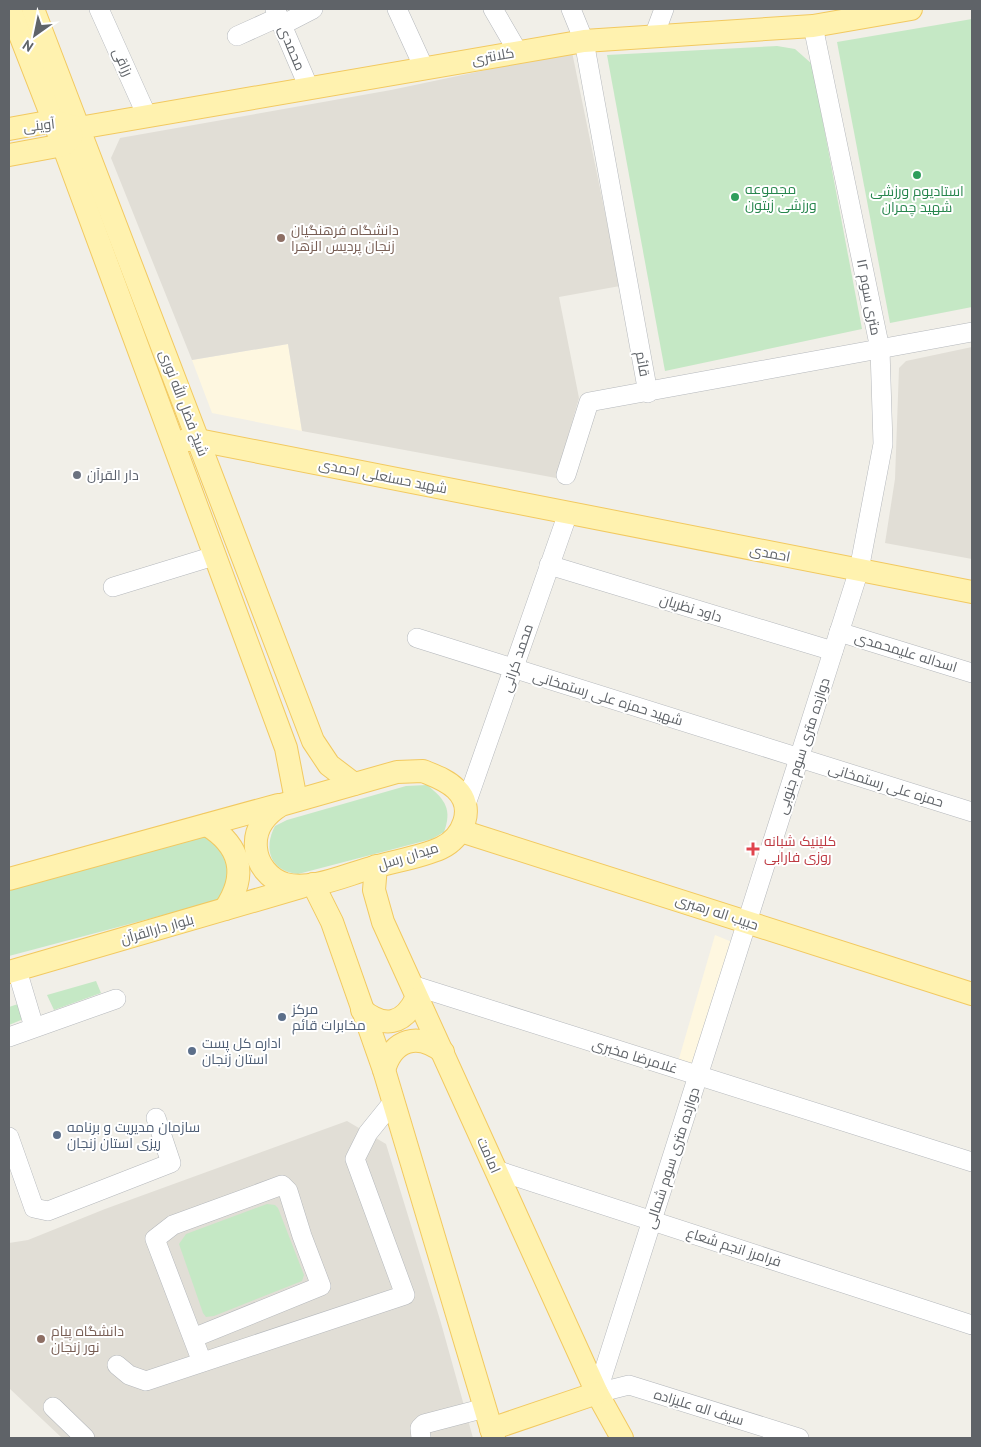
<svg xmlns="http://www.w3.org/2000/svg" width="981" height="1447" viewBox="0 0 981 1447" font-family="'PT Sans',Cairo,sans-serif">
  <style>
    .commercial { fill: #fef7e0 }
    .education { fill: #e1ded6 }
    .green { fill: #c5e8c5 }
    .lines { fill: none; stroke-linecap: round; stroke-linejoin: round }
    .minor-casing { stroke: #b5b8bc; stroke-width: 20 }
    .major-casing { stroke: #f2c960; stroke-width: 24 }
    .minor { stroke: #fff; stroke-width: 19 }
    .major { stroke: #fff2af; stroke-width: 22 }
    .leisure-dot { fill: #2e9e5b; stroke: #fff; stroke-width: 2 }
    .education-dot { fill: #8d6e63; stroke: #fff; stroke-width: 2 }
    .worship-dot { fill: #6b7280; stroke: #fff; stroke-width: 2 }
    .health-dot { fill: #e0444e; stroke: #fff; stroke-width: 2 }
    .service-dot { fill: #5c6f8a; stroke: #fff; stroke-width: 2 }
    .labels { text-anchor: middle; stroke-width: 4; stroke-linejoin: round; paint-order: stroke }
    .street-label { font-size: 14px; fill: #5f6368; stroke: #fff }
    .leisure-label { font-size: 14px; fill: #27864d; stroke: #fff; text-anchor: start }
    .education-label { font-size: 14px; fill: #785e54; stroke: #fff; text-anchor: start }
    .worship-label { font-size: 14px; fill: #5b616d; stroke: #fff; text-anchor: start }
    .health-label { font-size: 14px; fill: #be3a42; stroke: #fff; text-anchor: start }
    .service-label { font-size: 14px; fill: #4e5e75; stroke: #fff; text-anchor: start }
  </style>
  <rect width="100%" height="100%" fill="#f1efe8"/>
  <g class="commercial">
    <path d="M 288,344 L 302,431 L 212,413 L 192,360 Z"/>
    <path d="M 715,935 L 732,942 L 696,1068 L 678,1062 Z"/>
  </g>
  <g class="education">
    <path d="M 572,52 L 620,286 L 559,297 L 579,398 L 556,478 L 302,431 L 288,344 L 192,360 L 111,158 L 120,138 L 391,90 Z"/>
    <path d="M 972,347 L 972,559 L 885,543 L 895,479 L 899,368 L 906,361 Z"/>
    <path d="M 347,1121 L 386,1144 L 441,1323 L 473,1438 L 62,1438 L 9,1388 L 9,1243 L 28,1240 L 105,1209 Z"/>
  </g>
  <g class="green">
    <path d="M 972,19 L 972,307 L 890,323 L 837,42 Z"/>
    <path d="M 777,46 L 795,49 L 812,64 L 862,329 L 665,371 L 607,55 Z"/>
    <path d="M 427,785 C 446,800 452,810 444,832 L 432,839 L 298,874 C 270,871 263,849 275,826 L 287,820 L 406,786 Z"/>
    <path d="M 207,834 L 221,843 L 231,869 L 220,900 L 9,956 L 9,890 Z"/>
    <path d="M 96,981 L 101,993 L 54,1010 L 47,995 Z"/>
    <path d="M 18,1004 L 22,1015 L 21,1020 L 9,1025 L 9,1007 Z"/>
    <path d="M 267,1204 L 275,1205 L 278,1208 L 304,1275 L 302,1281 L 214,1316 L 206,1317 L 203,1313 L 179,1244 L 186,1234 Z"/>
  </g>
  <g class="lines">
    <g class="minor-casing">
      <g id="minor">
        <path d="M 99,9 L 147,116"/>
        <path d="M 275,9 L 309,88"/>
        <path d="M 397,9 L 424,68"/>
        <path d="M 493,9 L 518,52"/>
        <path d="M 571,9 L 584,41 L 648,393"/>
        <path d="M 282,25 L 313,9"/>
        <path d="M 237,36 L 279,17"/>
        <path d="M 654,36 L 664,9"/>
        <path d="M 566,475 L 589,402 L 972,332"/>
        <path d="M 549,565 L 833,651"/>
        <path d="M 113,587 L 214,556"/>
        <path d="M 839,632 L 972,673"/>
        <path d="M 417,638 L 972,812"/>
        <path d="M 466,804 L 568,513"/>
        <path d="M 17,970 L 34,1027"/>
        <path d="M 412,985 L 972,1162"/>
        <path d="M 9,1037 L 116,999"/>
        <path d="M 9,1137 L 34,1208 L 48,1211 L 171,1163 L 156,1118"/>
        <path d="M 496,1170 L 972,1325"/>
        <path d="M 193,1338 L 321,1286 L 302,1236 L 288,1191 L 282,1185 L 173,1225 L 155,1239 L 202,1362"/>
        <path d="M 117,1365 L 129,1375 L 146,1381 L 405,1295 L 355,1159 L 368,1133 L 393,1102"/>
        <path d="M 597,1393 L 859,570 L 883,444 L 880,349 L 813,26"/>
        <path d="M 597,1393 L 629,1385 L 799,1438"/>
        <path d="M 53,1407 L 85,1438"/>
        <path d="M 421,1438 L 420,1428 L 424,1424 L 485,1408"/>
      </g>
    </g>
    <g class="major-casing">
      <g id="major">
        <path d="M 10,9 L 63,145 L 286,748 L 296,800"/>
        <path d="M 33,9 L 313,741 L 329,765 L 354,784"/>
        <path d="M 9,129 L 53,121 L 79,128 L 584,41 L 813,26 L 911,9"/>
        <path d="M 9,155 L 63,145 L 72,136"/>
        <path d="M 186,440 L 198,440 L 972,592"/>
        <path d="M 423,771 C 435,776 447,780 456,789 C 476,808 463,838 441,848 C 419,858 393,861 371,868 C 345,875 312,891 285,884 C 269,879 257,864 256,848 C 254,828 266,814 281,805 L 397,772 Z"/>
        <path d="M 207,825 C 241,846 248,875 225,909"/>
        <path d="M 461,831 L 972,994"/>
        <path d="M 376,866 L 374,890 L 383,922 L 597,1393 L 622,1438"/>
        <path d="M 9,879 L 278,805"/>
        <path d="M 313,884 L 332,922 L 384,1070 L 494,1438"/>
        <path d="M 9,972 L 301,887"/>
        <path d="M 362,1010 C 384,1028 403,1025 416,999"/>
        <path d="M 384,1070 C 393,1039 418,1032 443,1052"/>
        <path d="M 491,1429 L 597,1393"/>
      </g>
    </g>
    <use href="#minor" class="minor"/>
    <use href="#major" class="major"/>
  </g>
  <g class="leisure-dot">
    <circle cx="917" cy="175" r="5"/>
    <circle cx="735" cy="197" r="5"/>
  </g>
  <g class="education-dot">
    <circle cx="281" cy="238" r="5"/>
    <circle cx="41" cy="1339" r="5"/>
  </g>
  <circle class="worship-dot" cx="77" cy="475" r="5"/>
  <path class="health-dot" d="M750.5 841.5h5v5h5v5h-5v5h-5v-5h-5v-5h5z"/>
  <g class="service-dot">
    <circle cx="282" cy="1017" r="5"/>
    <circle cx="192" cy="1051" r="5"/>
    <circle cx="57" cy="1135" r="5"/>
  </g>
  <g class="labels">
    <g class="street-label">
      <text transform="translate(292 48) rotate(67)" y="5">محمدی</text>
      <text transform="translate(493 56) rotate(-10)" y="5">کلانتری</text>
      <text transform="translate(123 62) rotate(66)" y="5">رزاقی</text>
      <text transform="translate(39 125) rotate(-6)" y="5">آوینی</text>
      <text transform="translate(869 297) rotate(79)" y="5">۱۲ متری سوم</text>
      <text transform="translate(643 364) rotate(80)" y="5">قائم</text>
      <text transform="translate(184 403) rotate(69)" y="5">شیخ فضل الله نوری</text>
      <text transform="translate(383 476) rotate(11)" y="5">شهید حسنعلی احمدی</text>
      <text transform="translate(770 553) rotate(11)" y="5">احمدی</text>
      <text transform="translate(691 608) rotate(17)" y="5">داود نظریان</text>
      <text transform="translate(906 652) rotate(17)" y="5">اسداله علیمحمدی</text>
      <text transform="translate(517 658) rotate(-71)" y="5">محمد کرانی</text>
      <text transform="translate(608 698) rotate(17)" y="5">شهید حمزه علی رستمخانی</text>
      <text transform="translate(803 746) rotate(-72)" y="5">دوازده متری سوم جنوبی</text>
      <text transform="translate(886 785) rotate(17)" y="5">حمزه علی رستمخانی</text>
      <text transform="translate(408 856) rotate(-17)" y="5">میدان رسل</text>
      <text transform="translate(717 912) rotate(18)" y="5">حبیب اله رهبری</text>
      <text transform="translate(157 929) rotate(-16)" y="5">بلوار دارالقرآن</text>
      <text transform="translate(635 1056) rotate(17)" y="5">غلامرضا مخبری</text>
      <text transform="translate(489 1155) rotate(66)" y="5">امامت</text>
      <text transform="translate(672 1158) rotate(-72)" y="5">دوازده متری سوم شمالی</text>
      <text transform="translate(734 1247) rotate(18)" y="5">فرامرز انجم شعاع</text>
      <text transform="translate(699 1407) rotate(17)" y="5">سیف اله علیزاده</text>
    </g>
    <g class="leisure-label">
      <text x="745" y="194">مجموعه<tspan x="745" dy="16">ورزشی زیتون</tspan></text>
      <text x="917" y="196" text-anchor="middle">استادیوم ورزشی<tspan x="917" dy="16">شهید چمران</tspan></text>
    </g>
    <g class="education-label">
      <text x="291" y="235">دانشگاه فرهنگیان<tspan x="291" dy="16">زنجان پردیس الزهرا</tspan></text>
      <text x="51" y="1336">دانشگاه پیام<tspan x="51" dy="16">نور زنجان</tspan></text>
    </g>
    <g class="worship-label">
      <text x="87" y="480">دار القرآن</text>
    </g>
    <g class="health-label">
      <text x="764" y="846">کلینیک شبانه<tspan x="764" dy="16">روزی فارابی</tspan></text>
    </g>
    <g class="service-label">
      <text x="292" y="1014">مرکز<tspan x="292" dy="16">مخابرات قائم</tspan></text>
      <text x="202" y="1048">اداره کل پست<tspan x="202" dy="16">استان زنجان</tspan></text>
      <text x="67" y="1132">سازمان مدیریت و برنامه<tspan x="67" dy="16">ریزی استان زنجان</tspan></text>
    </g>
  </g>
  <rect width="981" height="1447" fill="none" stroke="#5f6368" stroke-width="20"/>
  <g transform="translate(35 35) rotate(213)" stroke="#ffffff" stroke-width="4" paint-order="stroke">
  <path d="M0-4L9 19L0 12L-9 19Z" fill="#5f6368"/>
  <text y="-8" font-size="14" font-weight="bold" text-anchor="middle" fill="#5f6368">N</text>
  </g>
</svg>
